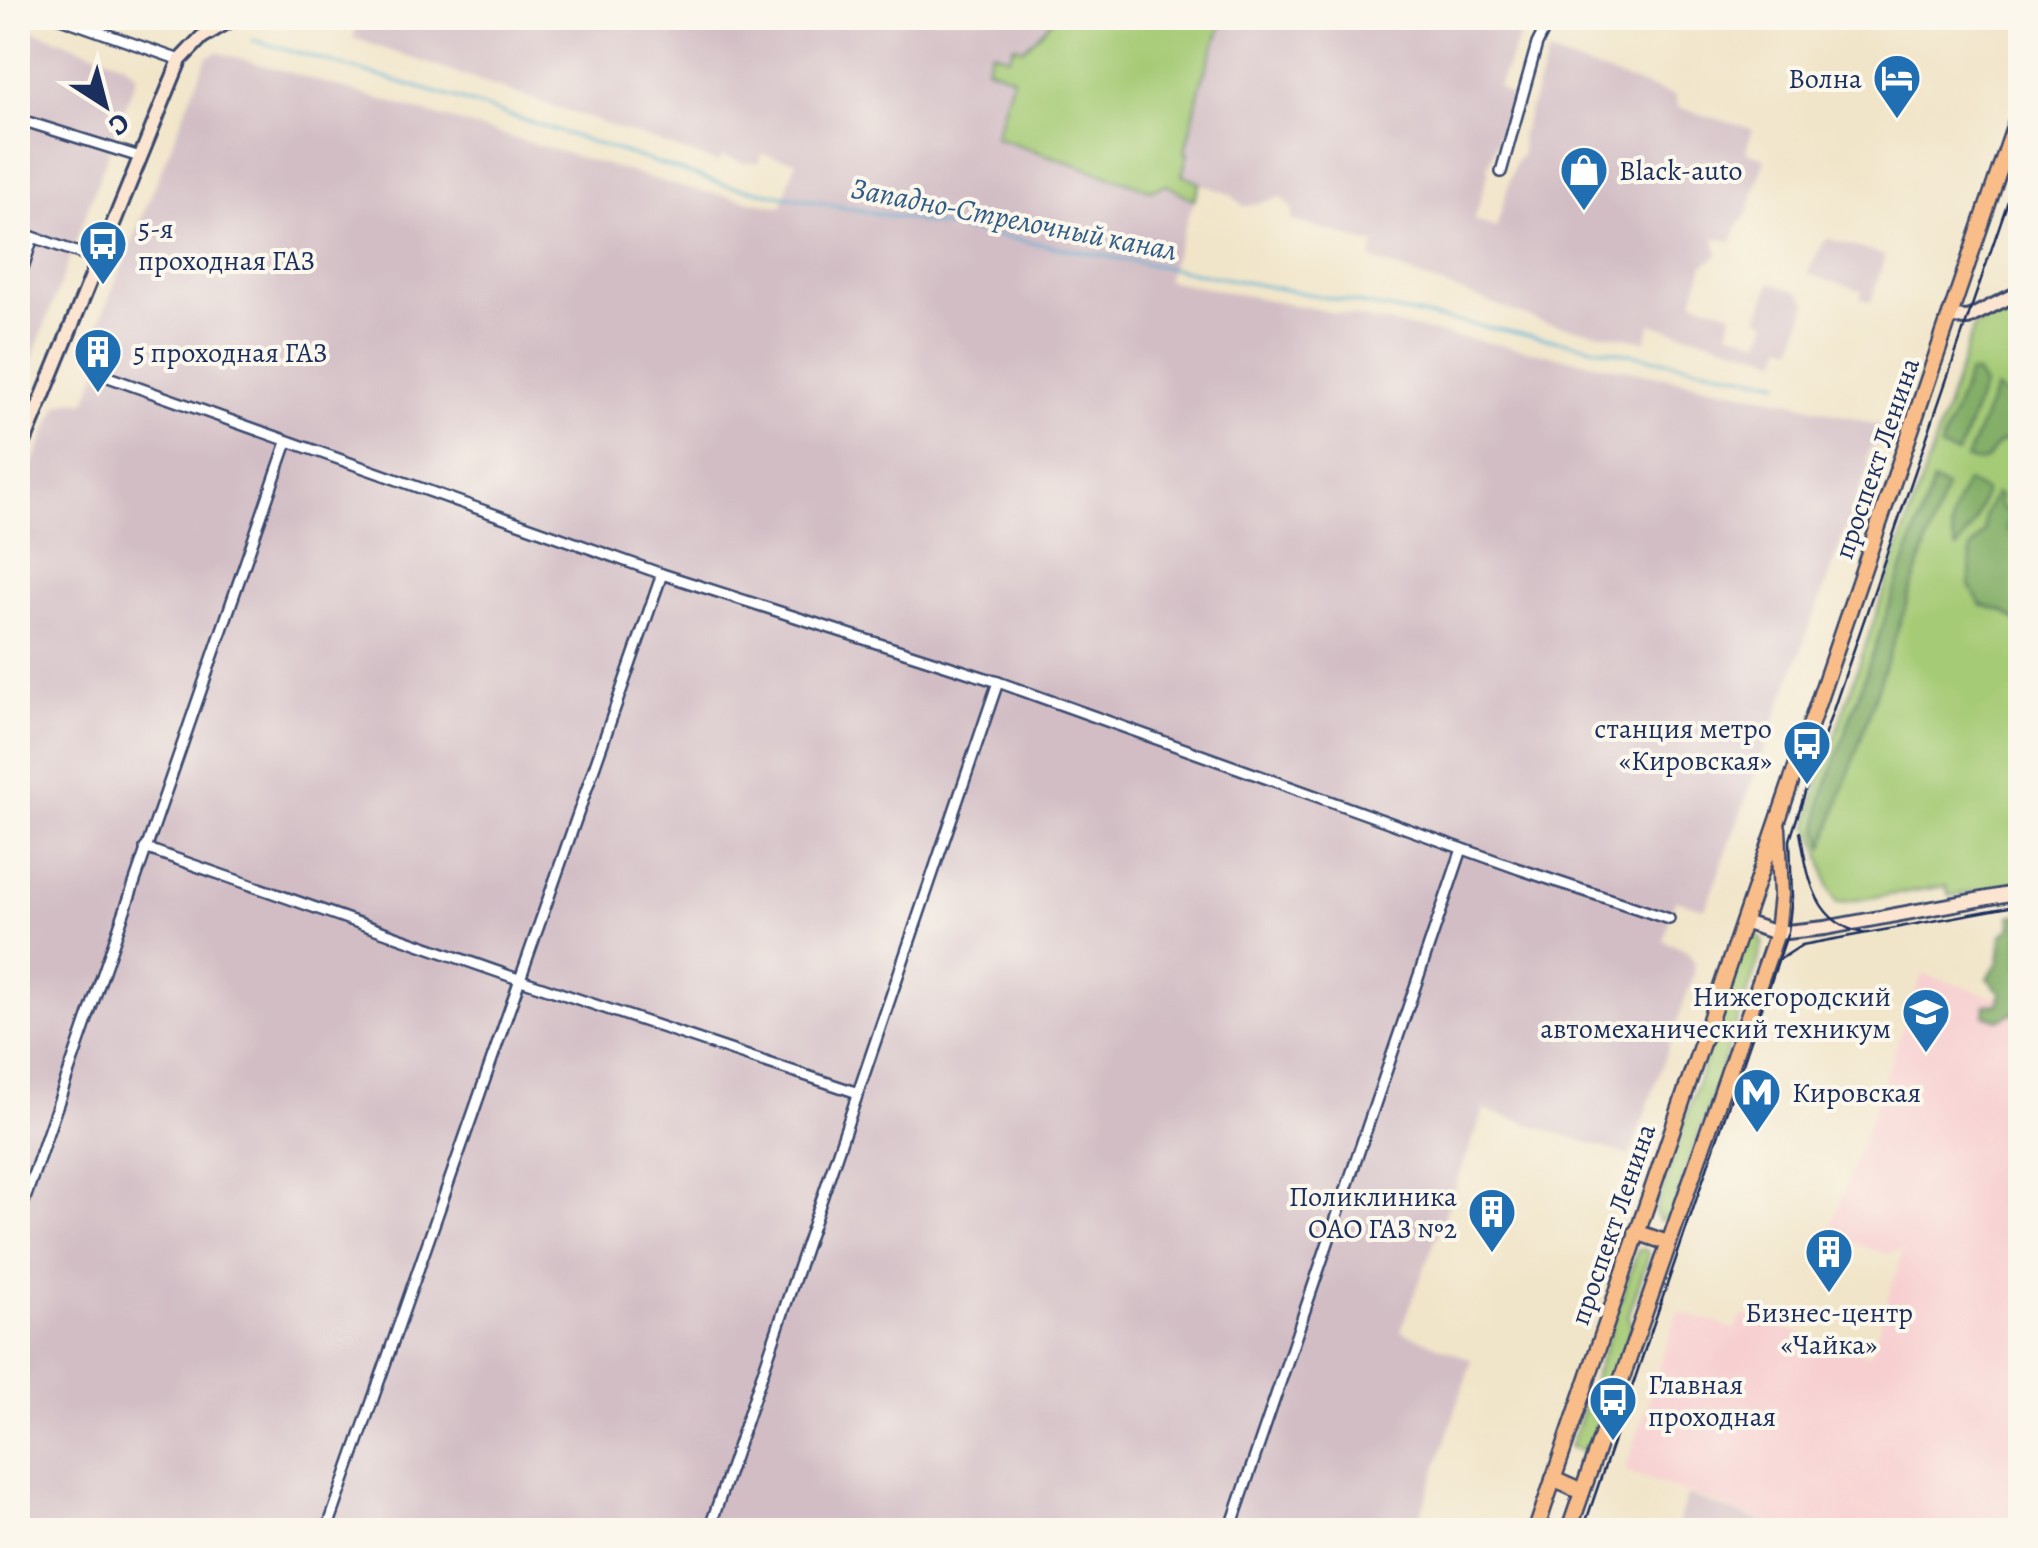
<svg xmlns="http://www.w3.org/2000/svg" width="2038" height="1548" viewBox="0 0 2038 1548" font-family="Alegreya,serif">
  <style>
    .built { fill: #f7cfd0 }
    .industrial { fill: #d2bdc5 }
    .green { fill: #a6cb76; stroke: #607d6a; stroke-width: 2.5 }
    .forest { fill: #84af67; stroke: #506f62; stroke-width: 2.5 }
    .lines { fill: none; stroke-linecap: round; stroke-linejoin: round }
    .stream { stroke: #54afd2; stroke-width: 2.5 }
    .street-casing { stroke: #3b4a6e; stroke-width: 14 }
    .secondary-casing { stroke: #3b4a6e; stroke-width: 18 }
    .primary-casing { stroke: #3b4a6e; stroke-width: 19 }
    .street { stroke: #fff; stroke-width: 9 }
    .secondary { stroke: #fce5d0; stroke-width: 12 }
    .primary { stroke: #f8bd89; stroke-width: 14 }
    .tram { stroke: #1b2f5e; stroke-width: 2.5 }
    .labels { text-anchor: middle; stroke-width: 8; stroke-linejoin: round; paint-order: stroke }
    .poi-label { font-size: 28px; fill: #1b2f5e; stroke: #fbf7ec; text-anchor: start }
    .street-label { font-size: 28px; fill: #1b2f5e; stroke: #fbf7ec }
    .water-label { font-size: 30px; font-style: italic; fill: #2f5c87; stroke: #fbf7ec }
  </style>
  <rect width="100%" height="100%" fill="#fbf7ec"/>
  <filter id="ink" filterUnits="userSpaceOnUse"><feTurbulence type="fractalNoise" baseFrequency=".01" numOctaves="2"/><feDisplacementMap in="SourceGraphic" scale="20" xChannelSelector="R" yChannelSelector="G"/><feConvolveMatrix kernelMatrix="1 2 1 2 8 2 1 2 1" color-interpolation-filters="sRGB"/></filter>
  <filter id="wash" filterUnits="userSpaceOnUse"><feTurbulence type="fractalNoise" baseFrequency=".0048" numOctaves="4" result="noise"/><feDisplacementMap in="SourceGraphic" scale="40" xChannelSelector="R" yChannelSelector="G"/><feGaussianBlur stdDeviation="2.25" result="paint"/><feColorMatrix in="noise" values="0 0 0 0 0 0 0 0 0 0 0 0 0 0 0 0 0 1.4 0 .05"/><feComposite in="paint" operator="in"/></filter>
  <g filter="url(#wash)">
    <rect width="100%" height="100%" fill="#f1e5c9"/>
    <path class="built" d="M 1922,974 L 2020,1004 L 2020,1530 L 1789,1530 L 1625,1471 L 1678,1311 L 1735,1329 L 1742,1315 L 1870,1355 L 1903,1250 L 1887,1254 L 1828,1235 Z"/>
    <g class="industrial">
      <path d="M 375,18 L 1527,18 L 1498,87 L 1513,98 L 1487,169 L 1489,171 L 1474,220 L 1496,228 L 1515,162 L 1522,154 L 1521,136 L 1548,54 L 1675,96 L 1677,107 L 1752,129 L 1746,152 L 1765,158 L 1748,213 L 1742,222 L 1739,222 L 1732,242 L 1715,237 L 1718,255 L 1704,265 L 1693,300 L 1732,313 L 1729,331 L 1761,341 L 1768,321 L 1759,318 L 1770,283 L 1801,293 L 1807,303 L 1794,347 L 1783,344 L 1779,358 L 1651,324 L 1646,341 L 1545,323 L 1371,259 L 1375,245 L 1291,220 L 1293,211 L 1282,197 L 1245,207 L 1231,195 L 1200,183 L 1166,280 L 1788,401 L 1882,426 L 1878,446 L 1870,447 L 1866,462 L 1870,464 L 1708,902 L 1705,908 L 1675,900 L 1663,940 L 1687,951 L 1695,963 L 1694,974 L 1630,1156 L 1484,1110 L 1401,1331 L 1472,1360 L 1416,1530 L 18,1530 L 18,498 L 58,405 L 73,400 L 86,402 L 100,364 L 90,345 L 207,57 L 218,52 L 681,187 L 781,207 L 796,161 L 761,154 L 759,162 L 743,163 L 722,156 L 719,163 L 353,38 L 358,22 L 372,26 Z"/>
      <path d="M 18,25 L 124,63 L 137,75 L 18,398 Z"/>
      <path d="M 1826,238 L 1885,256 L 1871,302 L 1860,298 L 1862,291 L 1807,274 Z"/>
      <path d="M 1687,1495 L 1751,1518 L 1789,1530 L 1676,1530 Z"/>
    </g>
    <g class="green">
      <path d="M 1054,18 L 1224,18 L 1201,83 L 1185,152 L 1188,153 L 1182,175 L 1200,183 L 1194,200 L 1167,185 L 1150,190 L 995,137 L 1013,77 L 986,67 L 992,51 L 1009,57 L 1014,45 L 1024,49 Z"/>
      <path d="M 2020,302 L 2020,882 L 1949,896 L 1946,886 L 1837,903 L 1829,888 L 1818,845 L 1809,827 L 1814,797 L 1974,327 Z"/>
      <path d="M 1746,935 L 1757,936 L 1763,941 L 1758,962 L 1671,1215 L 1660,1221 L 1655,1212 Z"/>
      <path d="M 1645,1249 L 1649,1255 L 1628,1317 L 1632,1326 L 1588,1452 L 1570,1447 L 1638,1250 Z"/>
    </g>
    <g class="forest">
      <path d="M 1969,373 L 1977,374 L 1984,385 L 1958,454 L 1940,448 Z"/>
      <path d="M 1996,389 L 2009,398 L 2012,408 L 2020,394 L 2018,442 L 2002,441 C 1984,453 1994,467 1966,459 Z"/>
      <path d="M 1933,482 L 1946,487 L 1824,847 L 1819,829 L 1821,801 Z"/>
      <path d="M 1967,482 L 1985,491 L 1975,522 L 1957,549 C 1944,523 1955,505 1967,482 Z"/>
      <path d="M 1995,494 L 2000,496 L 1999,505 L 2011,515 L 2006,529 L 2020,541 L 2020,624 L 2004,612 L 1981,605 L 1970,586 L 1971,549 L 1984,532 L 1985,514 Z"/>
      <path d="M 2020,914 L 2020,1019 L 2013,1013 L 1998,1020 L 1984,1015 L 1985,1005 L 1998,1004 L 2001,993 L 1987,978 L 1999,963 L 2002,935 L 2012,928 L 2011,916 Z"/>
    </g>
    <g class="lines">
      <path class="stream" d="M 253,40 L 455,98 L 725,185 L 1780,382"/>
    </g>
  </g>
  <g filter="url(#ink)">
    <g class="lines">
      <g class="street-casing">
        <g id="street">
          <path d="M 60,18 L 180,60"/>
          <path d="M 18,119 L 140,157"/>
          <path d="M 1501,172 L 1537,44 L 1550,18"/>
          <path d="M 18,283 L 33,237 L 99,260"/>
          <path d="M 97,373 L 662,574 L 998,682 L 1519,869 L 1669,919"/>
          <path d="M 145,848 L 521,980 L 858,1093"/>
          <path d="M 18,1219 L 287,442"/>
          <path d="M 327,1530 L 662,574"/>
          <path d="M 709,1530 L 998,682"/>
          <path d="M 1230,1530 L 1462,849"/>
        </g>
      </g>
      <g class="secondary-casing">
        <g id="secondary">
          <path d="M 1950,317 L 1968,318 L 2020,292"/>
          <path d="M 18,457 L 180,60 L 202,37 L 234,18"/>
          <path d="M 1743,922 L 1777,933 L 1825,928 L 2020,892"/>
        </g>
      </g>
      <g class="primary-casing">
        <g id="primary">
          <path d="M 1636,1232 L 1668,1243"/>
          <path d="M 1553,1479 L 1582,1492"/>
          <path d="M 1536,1530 L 2020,110"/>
          <path d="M 1569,1530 L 1777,933 L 1781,895 L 1778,828"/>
        </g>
      </g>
      <use href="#street" class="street"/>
      <use href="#secondary" class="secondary"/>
      <use href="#primary" class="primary"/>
      <g class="tram">
        <path d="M 1800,832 C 1808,875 1813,923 1863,933"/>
        <path d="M 1779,960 L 1802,945 L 2020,905"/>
        <path d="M 1583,1530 L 1788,932 L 1792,897 L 1790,840 L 1807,786 L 2020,166"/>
      </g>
    </g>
  </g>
  <defs>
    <g id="hotel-pin" transform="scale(2.5)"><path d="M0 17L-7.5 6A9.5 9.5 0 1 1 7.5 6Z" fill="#1f6fb2" stroke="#fbf7ec"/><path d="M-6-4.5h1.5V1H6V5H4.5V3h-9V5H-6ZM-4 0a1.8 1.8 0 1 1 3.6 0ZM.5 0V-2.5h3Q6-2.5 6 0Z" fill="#fff"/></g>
    <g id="shop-pin" transform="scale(2.5)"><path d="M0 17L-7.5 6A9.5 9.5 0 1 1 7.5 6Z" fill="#1f6fb2" stroke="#fbf7ec"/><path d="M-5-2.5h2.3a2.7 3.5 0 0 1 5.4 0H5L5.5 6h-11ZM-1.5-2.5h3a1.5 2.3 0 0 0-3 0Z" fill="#fff"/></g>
    <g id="bus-pin" transform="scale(2.5)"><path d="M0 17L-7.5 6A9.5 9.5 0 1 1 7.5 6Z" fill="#1f6fb2" stroke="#fbf7ec"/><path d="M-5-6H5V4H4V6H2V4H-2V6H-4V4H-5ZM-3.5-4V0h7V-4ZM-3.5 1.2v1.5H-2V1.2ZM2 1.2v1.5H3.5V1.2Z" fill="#fff"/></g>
    <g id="building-pin" transform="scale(2.5)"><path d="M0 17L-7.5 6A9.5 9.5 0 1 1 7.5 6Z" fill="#1f6fb2" stroke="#fbf7ec"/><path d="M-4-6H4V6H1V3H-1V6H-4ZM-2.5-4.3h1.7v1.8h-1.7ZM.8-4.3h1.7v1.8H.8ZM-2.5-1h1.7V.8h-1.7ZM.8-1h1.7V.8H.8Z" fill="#fff"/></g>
    <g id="university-pin" transform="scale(2.5)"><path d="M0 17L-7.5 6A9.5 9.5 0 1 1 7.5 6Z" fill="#1f6fb2" stroke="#fbf7ec"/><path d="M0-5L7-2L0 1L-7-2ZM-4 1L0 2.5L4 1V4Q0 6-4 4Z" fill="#fff"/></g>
    <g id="metro-pin" transform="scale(2.5)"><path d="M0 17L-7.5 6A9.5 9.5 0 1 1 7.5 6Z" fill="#1f6fb2" stroke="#fbf7ec"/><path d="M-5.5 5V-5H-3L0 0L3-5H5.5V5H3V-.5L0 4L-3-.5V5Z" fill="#fff"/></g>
  </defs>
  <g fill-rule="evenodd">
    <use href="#hotel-pin" x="1897" y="78"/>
    <use href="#shop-pin" x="1584" y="170"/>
    <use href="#bus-pin" x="103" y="244"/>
    <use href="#building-pin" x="98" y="352"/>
    <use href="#bus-pin" x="1807" y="744"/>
    <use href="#university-pin" x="1926" y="1012"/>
    <use href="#metro-pin" x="1757" y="1092"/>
    <use href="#building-pin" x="1492" y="1212"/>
    <use href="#building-pin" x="1829" y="1252"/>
    <use href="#bus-pin" x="1613" y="1400"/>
  </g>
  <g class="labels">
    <g class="poi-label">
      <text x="1862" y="88" text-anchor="end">Волна</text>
      <text x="1619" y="180">Black-auto</text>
      <text x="138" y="238">5-я<tspan x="138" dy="32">проходная ГАЗ</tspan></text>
      <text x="133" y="362">5 проходная ГАЗ</text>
      <text x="1772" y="738" text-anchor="end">станция метро<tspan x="1772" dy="32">«Кировская»</tspan></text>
      <text x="1891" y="1006" text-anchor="end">Нижегородский<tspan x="1891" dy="32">автомеханический техникум</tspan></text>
      <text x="1792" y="1102">Кировская</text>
      <text x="1457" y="1206" text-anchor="end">Поликлиника<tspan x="1457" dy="32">ОАО ГАЗ №2</tspan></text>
      <text x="1829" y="1322" text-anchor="middle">Бизнес-центр<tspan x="1829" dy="32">«Чайка»</tspan></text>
      <text x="1648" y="1394">Главная<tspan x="1648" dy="32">проходная</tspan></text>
    </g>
    <g class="street-label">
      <text transform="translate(1876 458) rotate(-71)" y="10">проспект Ленина</text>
      <text transform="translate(1612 1224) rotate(-71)" y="10">проспект Ленина</text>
    </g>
    <g class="water-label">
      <text transform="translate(1014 219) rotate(11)" y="10">Западно-Стрелочный канал</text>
    </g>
  </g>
  <rect width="2038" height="1548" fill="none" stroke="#fbf7ec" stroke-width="60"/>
  <g transform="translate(105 105) rotate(144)" stroke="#fbf7ec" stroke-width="8" paint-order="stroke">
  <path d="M0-8L18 38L0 25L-18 38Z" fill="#1b2f5e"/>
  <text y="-15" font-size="28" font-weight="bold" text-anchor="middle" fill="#1b2f5e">С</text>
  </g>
</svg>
